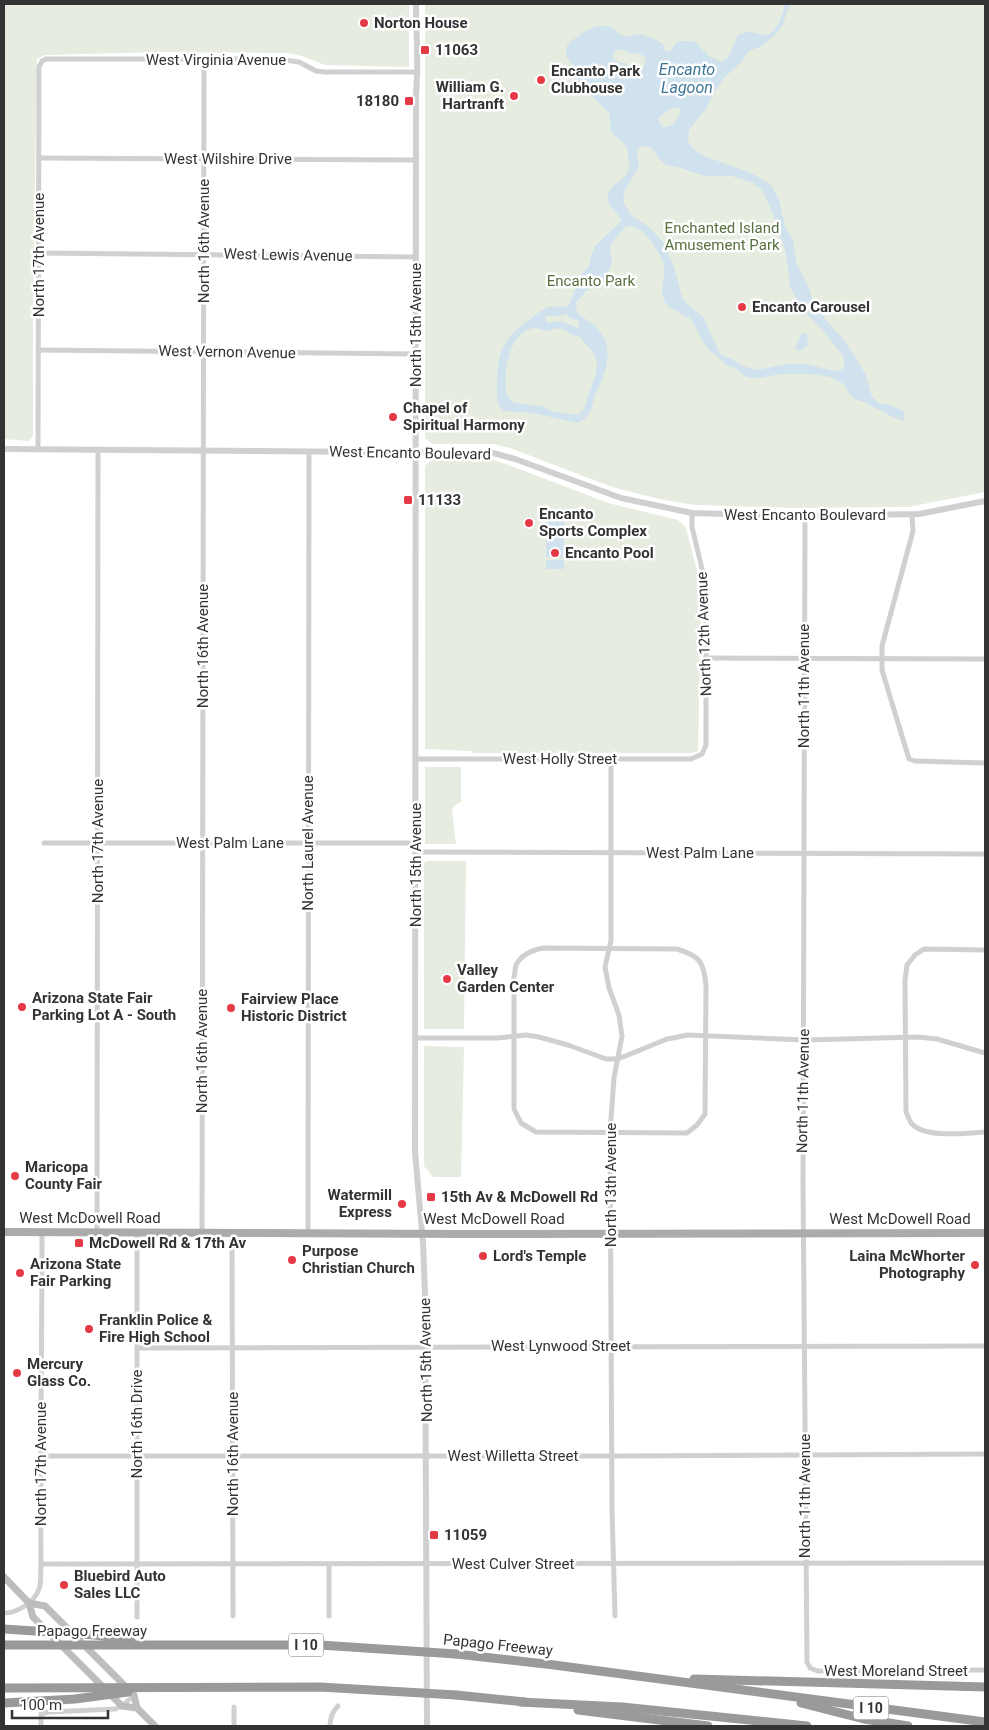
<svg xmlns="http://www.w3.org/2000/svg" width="989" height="1730" viewBox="0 0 989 1730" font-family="Roboto,sans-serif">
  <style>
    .green { fill: #e6ecdf }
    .water { fill: #cfe2ee; fill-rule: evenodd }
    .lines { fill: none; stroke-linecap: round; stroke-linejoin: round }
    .minor { stroke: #d0d0d0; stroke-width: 5 }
    .tertiary { stroke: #d0d0d0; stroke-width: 6 }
    .secondary { stroke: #bdbdbd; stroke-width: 7 }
    .primary { stroke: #ababab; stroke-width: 8 }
    .motorway { stroke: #9a9a9a; stroke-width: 9 }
    .motorway-bridge { stroke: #9a9a9a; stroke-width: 9 }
    .poi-dot { fill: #e63946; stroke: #fff; stroke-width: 2 }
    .labels { text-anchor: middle; stroke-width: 5; stroke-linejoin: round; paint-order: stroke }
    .shield { fill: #fff; stroke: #707070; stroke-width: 1 }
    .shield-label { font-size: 14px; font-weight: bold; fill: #333 }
    .poi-label { font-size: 15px; font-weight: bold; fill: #333; stroke: #fff; text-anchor: start }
    .street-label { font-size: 15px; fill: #333; stroke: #fff }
    .park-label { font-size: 15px; fill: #56703f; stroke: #fff }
    .water-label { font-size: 16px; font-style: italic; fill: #3f7597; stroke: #fff }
  </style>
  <rect width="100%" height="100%" fill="#fff"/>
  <g class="green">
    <path d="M 4,4 L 409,4 L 409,67 L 325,65 L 302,56 L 287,53 L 162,52 L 45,55 L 37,59 L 33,304 L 33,436 L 29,441 L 4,439 Z"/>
    <path d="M 425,4 L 985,4 L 985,492 L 908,507 L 795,508 L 695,505 L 659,499 L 612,487 L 510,448 L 493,444 L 432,444 L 425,438 L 426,413 L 425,413 Z"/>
    <path d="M 454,459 L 489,459 L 506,464 L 608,503 L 678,520 L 686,528 L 699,578 L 701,605 L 698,751 L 691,753 L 473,753 L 472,751 L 425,749 L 425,466 L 431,460 Z"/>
    <path d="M 425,767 L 461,767 L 461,802 L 455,805 L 452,811 L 456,844 L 425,844 Z"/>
    <path d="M 427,861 L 466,861 L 464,1029 L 424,1029 L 424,863 Z"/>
    <path d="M 424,1046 L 464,1047 L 461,1177 L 433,1177 L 424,1166 Z"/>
  </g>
  <g class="water">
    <path d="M 785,4 L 790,4 L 782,26 L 775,35 L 762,46 L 749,51 L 740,63 L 724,78 L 713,94 L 706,109 L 689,130 L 688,141 L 693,149 L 704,156 L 751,173 L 771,185 L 779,200 L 785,226 L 793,241 L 797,264 L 809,288 L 812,299 L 825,319 L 843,339 L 857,360 L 866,375 L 872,397 L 880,404 L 888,404 L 903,411 L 905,421 L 895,418 L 864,402 L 854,399 L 850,395 L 844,384 L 830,377 L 812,374 L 779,374 L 761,378 L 751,378 L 744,376 L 735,368 L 725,365 C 723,358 713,355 708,349 C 700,339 697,327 689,317 L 685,317 C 678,308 666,310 663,297 C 660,287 666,276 664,266 C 662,255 641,220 626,227 C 623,229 613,241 611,244 L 610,250 L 612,261 L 607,276 L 601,282 L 586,291 L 576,303 L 577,313 C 583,318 591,322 596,327 C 617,347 605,375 594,397 C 593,408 589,418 577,423 L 533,413 L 503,411 C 495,403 497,391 497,381 C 497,349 506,335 533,317 C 537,314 541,310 546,308 C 553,305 562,309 569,305 L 581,275 L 589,266 L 592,253 L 595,246 L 621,221 C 619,212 608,208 608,198 C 607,179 635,184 628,156 C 628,152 627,148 625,145 C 622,139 615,137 611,132 L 609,113 L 590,94 L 576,94 L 571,89 L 576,74 L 576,68 C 568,61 563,55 568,44 C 579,35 597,21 612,28 C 617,31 620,35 626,37 L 640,34 L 652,38 L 662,43 L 666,51 L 671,51 L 676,43 L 680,41 L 694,41 L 709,56 L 722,62 L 728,57 L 738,35 C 749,30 756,33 766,36 C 779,30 782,16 785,4 ZM 623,49 L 629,53 L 641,54 L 646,59 L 643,68 C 635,70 628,62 619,63 C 614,60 611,57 615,51 ZM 677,107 L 680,108 C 680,119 673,128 662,127 L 658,118 L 670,109 ZM 647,146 L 654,150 L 660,160 L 666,165 L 681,168 L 705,176 L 732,176 L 753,183 L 762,190 L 772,211 L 786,253 L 790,287 L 802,309 L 826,334 L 843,356 L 845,365 L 843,369 L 834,371 L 806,364 L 785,364 L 757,370 L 742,366 L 731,358 L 725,357 L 720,354 L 703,317 L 683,300 L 674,267 L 663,242 L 649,227 L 632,216 L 623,202 L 624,192 L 639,166 L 637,151 L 640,147 ZM 567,314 L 570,318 L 579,321 L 578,328 L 561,321 L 548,323 L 545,320 L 546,316 L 560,316 ZM 536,328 L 546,331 L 558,328 L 565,330 L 570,334 L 580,337 L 595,355 L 597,364 L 596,373 L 584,409 L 578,415 L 552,411 L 542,406 L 514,403 L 507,396 C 502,375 508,330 536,328 Z"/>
    <path d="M 804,333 L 808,335 L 807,342 L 808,345 L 800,351 L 798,351 L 795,348 L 801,335 Z"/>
    <path d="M 546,509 L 564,509 L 564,558 L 546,557 Z"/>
    <rect x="546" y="560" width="18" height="9"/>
  </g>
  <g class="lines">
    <g class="minor">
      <path d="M 39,158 L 417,160"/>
      <path d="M 39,253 L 416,257"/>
      <path d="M 39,350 L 416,354"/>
      <path d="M 38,450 L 39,67 L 42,61 L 46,59 L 277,59 L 299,62 L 316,71 L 325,72 L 418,72"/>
      <path d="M 912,515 L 913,531 L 882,646 L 882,670 L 909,759 L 915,761 L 985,763"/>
      <path d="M 805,516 L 803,1181 L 807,1662 L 810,1668 L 818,1671 L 985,1670"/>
      <path d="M 706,658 L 985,659"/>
      <path d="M 611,758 L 611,940 L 605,967 L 609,988 L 619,1015 L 622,1036 L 614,1078 L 610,1132 L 612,1509 L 615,1616"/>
      <path d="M 416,759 L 691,759 L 702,754 L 706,745 L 706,604 L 704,577 L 692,527 L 692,513"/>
      <path d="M 44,843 L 416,843"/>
      <path d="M 416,852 L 985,854"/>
      <path d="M 543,948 L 677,949 C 700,956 704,962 706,986 L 705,1114 L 697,1125 L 687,1133 L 536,1132 L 521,1123 L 514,1109 L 514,977 C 515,974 515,968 516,965 C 521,955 533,950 543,948 Z"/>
      <path d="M 985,950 L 924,949 L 915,955 L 907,965 L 905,980 L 906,1112 C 908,1116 909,1120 911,1123 C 925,1139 966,1133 985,1132"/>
      <path d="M 415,1038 L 497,1038 L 526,1035 L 539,1037 L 568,1045 L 606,1059 L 618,1059 L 667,1039 L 688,1035 L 804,1040 L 918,1037 L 937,1039 L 985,1053"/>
      <path d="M 97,1232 L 98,450"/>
      <path d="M 202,1232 L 204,60"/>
      <path d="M 232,1232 L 233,1616"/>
      <path d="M 308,1233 L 309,452"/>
      <path d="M 137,1348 L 985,1346"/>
      <path d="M 41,1456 L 620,1456 L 985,1454"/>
      <path d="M 41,1564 L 985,1563"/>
      <path d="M 4,1613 C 17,1613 34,1603 39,1589 C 42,1582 40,1572 41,1564 C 40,1454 42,1343 42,1232"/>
      <path d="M 329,1616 L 329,1564"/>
      <path d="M 137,1617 L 137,1232"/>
      <path d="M 41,1726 L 41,1714 L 48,1712 L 115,1709 L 122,1706 L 134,1695"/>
      <path d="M 234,1726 L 234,1707"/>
      <path d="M 330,1726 C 330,1718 332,1712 338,1706"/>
    </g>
    <g class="tertiary">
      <path d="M 416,4 C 416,34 419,64 416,94 L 415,1152 L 423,1243 L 425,1293 L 427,1726"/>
      <path d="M 4,449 L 493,453 L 515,459 L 621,498 L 692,513 L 805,516 L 919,514 L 985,501"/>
    </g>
    <g class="secondary">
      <path d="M 4,1577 L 29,1603 L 33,1617 L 122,1706 L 137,1708"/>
      <path d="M 29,1603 L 45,1606 L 134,1695 L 137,1708 L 155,1726"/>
    </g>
    <path class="primary" d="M 4,1232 L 462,1234 L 985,1233"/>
    <g class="motorway">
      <path d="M 456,1654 L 554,1665 L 985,1722"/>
      <path d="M 694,1679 L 985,1687"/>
      <path d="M 456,1695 L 525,1702"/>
      <path d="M 520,1702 L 622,1707 L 807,1726"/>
      <path d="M 801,1703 L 864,1719 L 908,1726"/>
      <path d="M 578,1710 L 708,1726"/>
    </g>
    <g class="motorway-bridge">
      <path d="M 4,1629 L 95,1635 L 131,1640"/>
      <path d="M 4,1645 L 320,1645 L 456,1654"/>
      <path d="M 4,1688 L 320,1687 L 456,1695"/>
      <path d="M 4,1703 L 75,1699 L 128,1692"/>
    </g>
  </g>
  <g class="poi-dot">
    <circle cx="364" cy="23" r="5"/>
    <rect x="420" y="45" width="10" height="10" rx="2.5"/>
    <circle cx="541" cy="80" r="5"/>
    <circle cx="514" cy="96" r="5"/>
    <rect x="404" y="96" width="10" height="10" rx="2.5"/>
    <circle cx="742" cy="307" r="5"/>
    <circle cx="393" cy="417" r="5"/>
    <rect x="403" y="495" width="10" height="10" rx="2.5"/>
    <circle cx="529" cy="523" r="5"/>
    <circle cx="555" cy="553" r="5"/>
    <circle cx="447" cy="979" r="5"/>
    <circle cx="22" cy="1007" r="5"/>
    <circle cx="231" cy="1008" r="5"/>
    <circle cx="15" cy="1176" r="5"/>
    <rect x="426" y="1192" width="10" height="10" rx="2.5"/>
    <circle cx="402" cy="1204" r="5"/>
    <rect x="74" y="1238" width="10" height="10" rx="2.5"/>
    <circle cx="483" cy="1256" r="5"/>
    <circle cx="292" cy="1260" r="5"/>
    <circle cx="975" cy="1265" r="5"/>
    <circle cx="20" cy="1273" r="5"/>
    <circle cx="89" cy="1329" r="5"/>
    <circle cx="17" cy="1373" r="5"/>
    <rect x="429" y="1530" width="10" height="10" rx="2.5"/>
    <circle cx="64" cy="1585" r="5"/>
  </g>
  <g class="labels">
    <g class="shield">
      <rect x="288.5" y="1633.5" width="35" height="23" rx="4"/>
      <rect x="853.5" y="1696.5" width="35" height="23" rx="4"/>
    </g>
    <g class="shield-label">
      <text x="306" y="1650">I 10</text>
      <text x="871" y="1713">I 10</text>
    </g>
    <g class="poi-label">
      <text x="374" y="28">Norton House</text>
      <text x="435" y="55">11063</text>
      <text x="551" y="76">Encanto Park<tspan x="551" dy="17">Clubhouse</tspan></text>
      <text x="504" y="92" text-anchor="end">William G.<tspan x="504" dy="17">Hartranft</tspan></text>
      <text x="399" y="106" text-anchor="end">18180</text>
      <text x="752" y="312">Encanto Carousel</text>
      <text x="403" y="413">Chapel of<tspan x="403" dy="17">Spiritual Harmony</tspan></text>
      <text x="418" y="505">11133</text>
      <text x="539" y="519">Encanto<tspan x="539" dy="17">Sports Complex</tspan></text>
      <text x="565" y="558">Encanto Pool</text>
      <text x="457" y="975">Valley<tspan x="457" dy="17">Garden Center</tspan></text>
      <text x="32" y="1003">Arizona State Fair<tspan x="32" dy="17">Parking Lot A - South</tspan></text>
      <text x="241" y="1004">Fairview Place<tspan x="241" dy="17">Historic District</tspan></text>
      <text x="25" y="1172">Maricopa<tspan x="25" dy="17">County Fair</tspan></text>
      <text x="392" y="1200" text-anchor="end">Watermill<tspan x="392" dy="17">Express</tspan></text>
      <text x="441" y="1202">15th Av &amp; McDowell Rd</text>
      <text x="89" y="1248">McDowell Rd &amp; 17th Av</text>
      <text x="302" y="1256">Purpose<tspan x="302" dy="17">Christian Church</tspan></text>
      <text x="493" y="1261">Lord's Temple</text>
      <text x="965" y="1261" text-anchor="end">Laina McWhorter<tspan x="965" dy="17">Photography</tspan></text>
      <text x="30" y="1269">Arizona State<tspan x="30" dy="17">Fair Parking</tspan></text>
      <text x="99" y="1325">Franklin Police &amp;<tspan x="99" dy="17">Fire High School</tspan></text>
      <text x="27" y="1369">Mercury<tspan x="27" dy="17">Glass Co.</tspan></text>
      <text x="444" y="1540">11059</text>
      <text x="74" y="1581">Bluebird Auto<tspan x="74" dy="17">Sales LLC</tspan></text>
    </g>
    <g class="street-label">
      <text x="216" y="65">West Virginia Avenue</text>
      <text x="228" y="164">West Wilshire Drive</text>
      <text transform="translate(204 241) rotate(-90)" y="5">North 16th Avenue</text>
      <text transform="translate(39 255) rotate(-90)" y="5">North 17th Avenue</text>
      <text transform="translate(288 255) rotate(1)" y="5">West Lewis Avenue</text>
      <text transform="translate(416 325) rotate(-90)" y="5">North 15th Avenue</text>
      <text transform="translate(227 352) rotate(1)" y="5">West Vernon Avenue</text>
      <text transform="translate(410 453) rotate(1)" y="5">West Encanto Boulevard</text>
      <text x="805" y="520">West Encanto Boulevard</text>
      <text transform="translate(704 634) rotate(-92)" y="5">North 12th Avenue</text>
      <text transform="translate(203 646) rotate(-90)" y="5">North 16th Avenue</text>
      <text transform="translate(804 686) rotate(-90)" y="5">North 11th Avenue</text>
      <text x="560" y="764">West Holly Street</text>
      <text transform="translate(98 841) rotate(-90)" y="5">North 17th Avenue</text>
      <text x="230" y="848">West Palm Lane</text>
      <text transform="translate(308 843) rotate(-90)" y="5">North Laurel Avenue</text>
      <text x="700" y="858">West Palm Lane</text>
      <text transform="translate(416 865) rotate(-90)" y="5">North 15th Avenue</text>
      <text transform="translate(202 1051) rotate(-90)" y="5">North 16th Avenue</text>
      <text transform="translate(803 1091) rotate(-89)" y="5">North 11th Avenue</text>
      <text transform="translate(611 1185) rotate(-90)" y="5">North 13th Avenue</text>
      <text x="90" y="1223">West McDowell Road</text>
      <text x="494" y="1224">West McDowell Road</text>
      <text x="900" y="1224">West McDowell Road</text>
      <text x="561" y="1351">West Lynwood Street</text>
      <text transform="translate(426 1360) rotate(-91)" y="5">North 15th Avenue</text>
      <text transform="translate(137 1424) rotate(-90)" y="5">North 16th Drive</text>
      <text transform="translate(233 1454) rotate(-90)" y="5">North 16th Avenue</text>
      <text x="513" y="1461">West Willetta Street</text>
      <text transform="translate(41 1464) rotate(-90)" y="5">North 17th Avenue</text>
      <text transform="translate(805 1496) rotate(-90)" y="5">North 11th Avenue</text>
      <text x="513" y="1569">West Culver Street</text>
      <text x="92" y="1636">Papago Freeway</text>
      <text transform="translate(498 1645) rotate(6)" y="5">Papago Freeway</text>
      <text x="896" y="1676">West Moreland Street</text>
    </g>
    <g class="park-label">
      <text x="722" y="233">Enchanted Island<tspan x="722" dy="17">Amusement Park</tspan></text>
      <text x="591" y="286">Encanto Park</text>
    </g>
    <g class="water-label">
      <text x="687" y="75">Encanto<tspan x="687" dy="18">Lagoon</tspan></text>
    </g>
  </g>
  <rect width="989" height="1730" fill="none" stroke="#333333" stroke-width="10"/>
  <path d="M12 1710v8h96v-8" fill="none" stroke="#333333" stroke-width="2.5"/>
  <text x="20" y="1710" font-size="15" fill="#333333" stroke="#ffffff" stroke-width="4" paint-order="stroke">100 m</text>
</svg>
